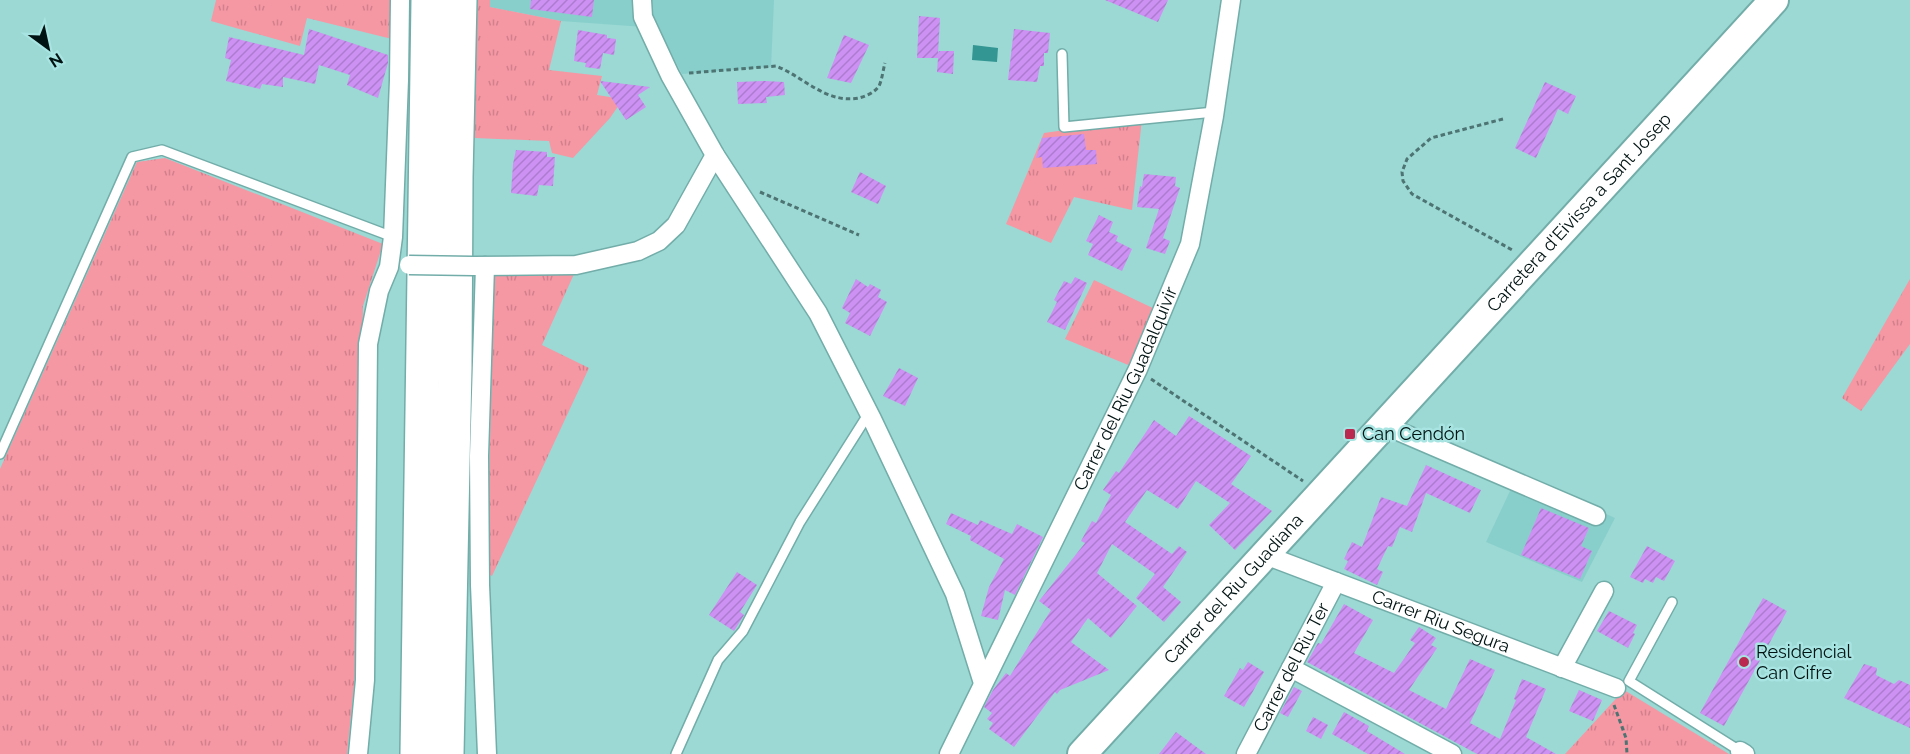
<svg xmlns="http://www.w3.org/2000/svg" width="1910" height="754" viewBox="0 0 1910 754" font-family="Raleway,sans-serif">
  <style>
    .built { fill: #88cfcb }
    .grass { fill: url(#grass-tufts) }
    .water { fill: #339692 }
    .building { fill: url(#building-hatch) }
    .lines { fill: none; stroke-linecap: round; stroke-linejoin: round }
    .lane-casing { stroke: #72ada9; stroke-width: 12 }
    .street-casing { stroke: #72ada9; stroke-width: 21 }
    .primary-casing { stroke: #72ada9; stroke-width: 32 }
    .highway-casing { stroke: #72ada9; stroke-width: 36 }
    .path { stroke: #4d7472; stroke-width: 3; stroke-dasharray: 4.5 3; stroke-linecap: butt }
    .lane { stroke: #fff; stroke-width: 9 }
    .street { stroke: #fff; stroke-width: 18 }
    .primary { stroke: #fff; stroke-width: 28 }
    .highway { stroke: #fff; stroke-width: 33 }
    .street-bridge-casing { stroke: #72ada9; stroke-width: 21; stroke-linecap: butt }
    .street-bridge { stroke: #fff; stroke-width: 18 }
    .poi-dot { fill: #ba2a50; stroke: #a8e5e2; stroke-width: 2 }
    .labels { text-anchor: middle; stroke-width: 5; stroke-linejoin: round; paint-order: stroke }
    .street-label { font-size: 18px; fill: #001312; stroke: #a8e5e2 }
    .poi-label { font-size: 18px; fill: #001312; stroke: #a8e5e2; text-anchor: start }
  </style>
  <defs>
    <pattern id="grass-tufts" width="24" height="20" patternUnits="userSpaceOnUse" patternTransform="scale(1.5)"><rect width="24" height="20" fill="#f697a4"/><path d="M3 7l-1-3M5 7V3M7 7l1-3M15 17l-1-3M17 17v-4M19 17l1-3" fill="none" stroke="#d1818c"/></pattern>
    <pattern id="building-hatch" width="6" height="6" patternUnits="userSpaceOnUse" patternTransform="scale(1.5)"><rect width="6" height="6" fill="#cc91f3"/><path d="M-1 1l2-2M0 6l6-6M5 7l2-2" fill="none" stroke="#ad7ccf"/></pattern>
  </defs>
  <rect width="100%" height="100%" fill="#9cd8d4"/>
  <g class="built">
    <path d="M 490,0 L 774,0 L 771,67 L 682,74 L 658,28 L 561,21 L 490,7 Z"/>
    <path d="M 1518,474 L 1615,518 L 1582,582 L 1486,542 Z"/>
  </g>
  <g class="grass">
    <path d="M 216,0 L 392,0 L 392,39 L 307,18 L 300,46 L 211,21 Z"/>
    <path d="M 474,0 L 490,0 L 490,7 L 561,21 L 549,70 L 602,76 L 597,95 L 623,99 L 610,118 L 573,158 L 552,153 L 549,141 L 475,138 Z"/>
    <path d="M 1142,119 L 1132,210 L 1074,197 L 1051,243 L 1006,224 L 1044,133 Z"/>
    <path d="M 165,158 L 383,244 L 363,306 L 355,676 L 347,754 L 0,754 L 0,469 L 137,162 Z"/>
    <path d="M 494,274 L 574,274 L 542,345 L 589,368 L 492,576 L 487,573 Z"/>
    <path d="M 1910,279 L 1910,344 L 1861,411 L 1842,398 Z"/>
    <path d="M 1094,280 L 1161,312 L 1138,369 L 1065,339 Z"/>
    <path d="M 1624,690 L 1729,754 L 1565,754 Z"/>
  </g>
  <path class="water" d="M 973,45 L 998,48 L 997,62 L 972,60 Z"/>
  <g class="building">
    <path d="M 531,0 L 594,0 L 592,17 L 530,9 Z"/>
    <path d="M 1105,0 L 1168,0 L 1158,22 Z"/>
    <path d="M 919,16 L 940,18 L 938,54 L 939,51 L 954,51 L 953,74 L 937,72 L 938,58 L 917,58 Z"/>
    <path d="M 309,29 L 388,55 L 388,63 L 378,98 L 347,85 L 350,75 L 319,65 L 315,84 L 283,77 L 283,87 L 262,84 L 260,89 L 226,81 L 231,60 L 225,58 L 229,37 L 304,55 Z"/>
    <path d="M 1014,29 L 1050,33 L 1048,53 L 1044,53 L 1044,66 L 1040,66 L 1037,82 L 1008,80 Z"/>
    <path d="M 578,30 L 607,35 L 607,38 L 616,39 L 614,55 L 603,53 L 600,69 L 585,67 L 586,63 L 574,61 Z"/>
    <path d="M 844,35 L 869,45 L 851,83 L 827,78 Z"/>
    <path d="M 600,81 L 650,87 L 638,95 L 646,107 L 626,120 Z"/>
    <path d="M 765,81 L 784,82 L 785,95 L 766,97 L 767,103 L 738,104 L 737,82 Z"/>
    <path d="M 1545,82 L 1576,96 L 1568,114 L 1558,109 L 1536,158 L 1515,148 Z"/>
    <path d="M 1084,134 L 1086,150 L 1096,150 L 1097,164 L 1043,168 L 1042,157 L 1036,158 L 1042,138 Z"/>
    <path d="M 516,150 L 547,152 L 547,157 L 555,157 L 553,186 L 539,185 L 537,196 L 511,193 L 513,164 Z"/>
    <path d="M 860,172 L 886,186 L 878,204 L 851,192 Z"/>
    <path d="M 1144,174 L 1176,177 L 1175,186 L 1180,188 L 1163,238 L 1170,241 L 1165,254 L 1146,248 L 1159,209 L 1137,207 L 1140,186 L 1142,187 Z"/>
    <path d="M 1099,215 L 1113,222 L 1109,232 L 1118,236 L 1116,241 L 1132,249 L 1122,271 L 1088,255 L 1093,244 L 1086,241 Z"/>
    <path d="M 1075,277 L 1087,283 L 1065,330 L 1047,322 L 1057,302 L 1054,300 L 1064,281 L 1071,284 Z"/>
    <path d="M 856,279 L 868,287 L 870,284 L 881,290 L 878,297 L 887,302 L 870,336 L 845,323 L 850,313 L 842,308 Z"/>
    <path d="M 899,368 L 918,378 L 905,406 L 883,396 Z"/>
    <path d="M 1189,416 L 1251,456 L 1231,484 L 1272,511 L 1235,550 L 1209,525 L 1230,503 L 1196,481 L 1178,509 L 1147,490 L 1125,522 L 1172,554 L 1179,546 L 1187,552 L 1163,587 L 1181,602 L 1164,622 L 1136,598 L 1155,574 L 1112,544 L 1097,573 L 1137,606 L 1111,638 L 1088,618 L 1071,642 L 1109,670 L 1060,690 L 1057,694 L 1055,692 L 1014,747 L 989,729 L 993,723 L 987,719 L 992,713 L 984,707 L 993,690 L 1006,673 L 1010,676 L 1051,610 L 1039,601 L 1085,543 L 1081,541 L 1092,521 L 1096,523 L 1111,495 L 1103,490 L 1116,471 L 1119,473 L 1154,420 L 1176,436 Z"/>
    <path d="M 1426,465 L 1481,490 L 1470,513 L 1426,493 L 1412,532 L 1400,527 L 1392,547 L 1388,546 L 1377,569 L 1383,572 L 1377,585 L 1344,569 L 1348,561 L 1344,559 L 1352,542 L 1362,547 L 1381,497 L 1407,506 Z"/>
    <path d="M 1541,508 L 1589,528 L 1581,546 L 1592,551 L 1580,579 L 1521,555 Z"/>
    <path d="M 951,513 L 978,525 L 980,520 L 1012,534 L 1017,524 L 1043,537 L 1015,595 L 1005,590 L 998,620 L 981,616 L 989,587 L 1004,559 L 970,540 L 971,536 L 946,524 Z"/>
    <path d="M 1647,546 L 1675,561 L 1664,581 L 1656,577 L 1653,583 L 1645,579 L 1643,583 L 1630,577 Z"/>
    <path d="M 737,572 L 757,585 L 740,612 L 744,615 L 734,631 L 709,615 Z"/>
    <path d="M 1763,598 L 1787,611 L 1724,726 L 1700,713 Z"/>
    <path d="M 1344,604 L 1373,620 L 1354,653 L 1394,673 L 1415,643 L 1410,640 L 1419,627 L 1436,638 L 1431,645 L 1437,648 L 1409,690 L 1446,709 L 1470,659 L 1495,670 L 1470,723 L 1500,739 L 1516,700 L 1514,699 L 1522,679 L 1546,689 L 1526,737 L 1556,754 L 1477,754 L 1307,662 L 1318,643 L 1321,644 Z"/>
    <path d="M 1609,611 L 1637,625 L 1633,633 L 1635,634 L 1628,648 L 1597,631 Z"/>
    <path d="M 1248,662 L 1264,672 L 1244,707 L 1224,696 L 1240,668 L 1243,670 Z"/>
    <path d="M 1864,664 L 1877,668 L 1876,675 L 1894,684 L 1899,680 L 1910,685 L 1910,728 L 1844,698 Z"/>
    <path d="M 1294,687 L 1302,691 L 1288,717 L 1280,713 Z"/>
    <path d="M 1579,690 L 1602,700 L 1593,721 L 1569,711 Z"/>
    <path d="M 1344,712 L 1369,726 L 1367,731 L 1405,754 L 1368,754 L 1332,734 Z"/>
    <path d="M 1313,717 L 1328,725 L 1321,739 L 1306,731 Z"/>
    <path d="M 1176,732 L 1206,754 L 1159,754 Z"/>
  </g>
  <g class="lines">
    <g class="lane-casing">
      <g id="lane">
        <path d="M 1062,54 L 1064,127 L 1214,112"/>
        <path d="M 0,454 L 132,157 L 162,150 L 393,237"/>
        <path d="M 1672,602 L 1629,681 L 1740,751"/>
        <path d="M 676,754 L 718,660 L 743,631 L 800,522 L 869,413"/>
      </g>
    </g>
    <g class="street-casing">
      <g id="street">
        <path d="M 642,0 L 643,17 L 670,75 L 715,155 L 818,313 L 872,419 L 955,594 L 983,683"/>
        <path d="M 474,266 L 576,265 L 638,251 L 659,241 L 676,225 L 715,155"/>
        <path d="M 485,266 L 479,456 L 480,585 L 487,754"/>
        <path d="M 1384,425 L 1596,516"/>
        <path id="s1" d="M 1265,555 L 1616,688"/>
        <path d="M 1291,668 L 1452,754"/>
        <path d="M 1562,668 L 1604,591"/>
        <path d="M 1740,751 L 1745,754"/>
        <path d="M 358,754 L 365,680 L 368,344 L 379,291 L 389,267 L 393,237 L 399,80 L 400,0"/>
        <path id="s2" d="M 949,754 L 1138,369 L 1190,244 L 1214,116 L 1231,0"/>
        <path id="s3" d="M 1246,754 L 1336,582"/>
      </g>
    </g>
    <g class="primary-casing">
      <g id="primary">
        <path id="s4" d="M 1082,754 L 1774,0"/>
      </g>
    </g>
    <g class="highway-casing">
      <g id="highway">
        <path d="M 417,754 L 428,0"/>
        <path d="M 447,754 L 455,367 L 456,177 L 460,0"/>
      </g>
    </g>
    <g class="path">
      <path d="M 689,73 L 776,66 C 804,77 826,104 859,98 C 866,96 874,93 879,86 C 882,80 883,70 885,63"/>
      <path d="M 1503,119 L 1431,138 L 1407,159 L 1402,172 L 1403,181 L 1412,194 L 1514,251"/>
      <path d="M 760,192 L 859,235"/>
      <path d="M 1151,379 L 1303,481"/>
      <path d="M 1614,705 L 1626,738 L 1627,754"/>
    </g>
    <use href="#lane" class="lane"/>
    <use href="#street" class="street"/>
    <use href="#primary" class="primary"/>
    <use href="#highway" class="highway"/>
    <g class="street-bridge-casing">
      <path id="street-bridge" d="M 409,265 L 473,266"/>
    </g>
    <use href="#street-bridge" class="street-bridge"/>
  </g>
  <g class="poi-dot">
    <rect x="1344" y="428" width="12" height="12" rx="3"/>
    <circle cx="1744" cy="662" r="6"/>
  </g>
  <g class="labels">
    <g class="street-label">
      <text dy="6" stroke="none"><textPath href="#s4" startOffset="735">Carretera d'Eivissa a Sant Josep</textPath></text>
      <text dy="6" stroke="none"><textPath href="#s2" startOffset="406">Carrer del Riu Guadalquivir</textPath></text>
      <text dy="6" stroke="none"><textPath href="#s4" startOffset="224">Carrer del Riu Guadiana</textPath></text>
      <text dy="6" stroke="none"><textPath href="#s1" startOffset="188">Carrer Riu Segura</textPath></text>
      <text dy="6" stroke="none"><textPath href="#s3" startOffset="98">Carrer del Riu Ter</textPath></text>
    </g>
    <g class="poi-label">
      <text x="1362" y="440">Can Cendón</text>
      <text x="1756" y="658">Residencial<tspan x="1756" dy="21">Can Cifre</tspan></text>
    </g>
  </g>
  <g transform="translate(48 48) rotate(147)" stroke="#a8e5e2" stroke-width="4.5" paint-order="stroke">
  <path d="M0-4.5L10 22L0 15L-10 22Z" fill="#001312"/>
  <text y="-9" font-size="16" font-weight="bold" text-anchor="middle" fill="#001312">N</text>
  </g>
</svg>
